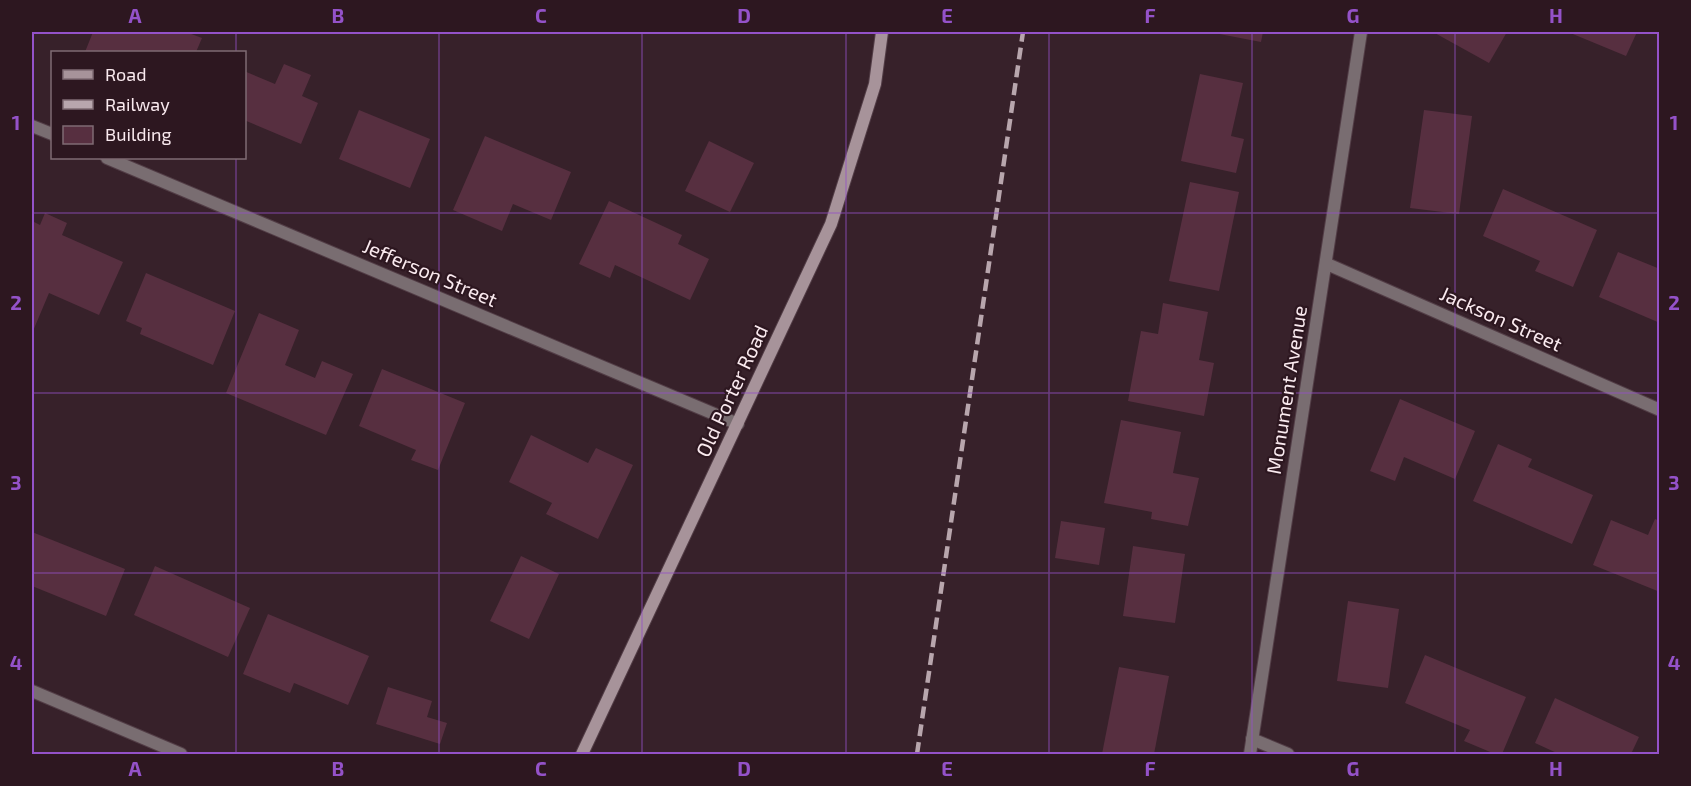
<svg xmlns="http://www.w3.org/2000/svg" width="1691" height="786" viewBox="0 0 1691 786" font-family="'Exo 2',sans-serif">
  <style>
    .building { fill: #572f40 }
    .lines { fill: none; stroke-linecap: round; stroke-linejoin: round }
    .street-casing { stroke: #523d46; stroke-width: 14 }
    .secondary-casing { stroke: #523d46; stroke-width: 14 }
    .street { stroke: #796d71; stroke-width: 12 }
    .secondary { stroke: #a7939a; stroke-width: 12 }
    .rail { stroke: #b8a6ad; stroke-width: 4.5; stroke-dasharray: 12 6; stroke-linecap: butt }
    .grid { fill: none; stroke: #9452c9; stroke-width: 1.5; stroke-opacity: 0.55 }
    .labels { text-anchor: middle; stroke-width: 4.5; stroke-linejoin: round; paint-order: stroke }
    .street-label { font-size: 20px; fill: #faeaef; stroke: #2d1720 }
    .neatline { fill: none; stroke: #9452c9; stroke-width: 2 }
    .grid-label { font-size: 20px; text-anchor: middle; font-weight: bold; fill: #9452c9 }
  </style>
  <rect width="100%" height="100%" fill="#37212a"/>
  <g class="building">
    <path d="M 93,32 L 160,32 L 167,34 L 168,32 L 186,32 L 202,38 L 196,52 L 85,52 Z"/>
    <path d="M 1209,32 L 1263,32 L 1261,42 Z"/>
    <path d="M 1433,32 L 1507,32 L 1489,63 Z"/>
    <path d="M 1568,32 L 1637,32 L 1626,56 Z"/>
    <path d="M 284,64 L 311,75 L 302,96 L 318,103 L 301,144 L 244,120 L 244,71 L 275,84 Z"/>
    <path d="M 1200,74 L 1243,83 L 1231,136 L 1244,139 L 1236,173 L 1181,161 Z"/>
    <path d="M 359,110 L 430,139 L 410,188 L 339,159 Z"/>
    <path d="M 1424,110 L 1472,116 L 1459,214 L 1410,208 Z"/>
    <path d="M 485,136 L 571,172 L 551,220 L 513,204 L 502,231 L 453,210 Z"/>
    <path d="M 709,141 L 754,163 L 730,212 L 685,191 Z"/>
    <path d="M 1190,182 L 1239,192 L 1219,291 L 1169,281 Z"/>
    <path d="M 1503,189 L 1597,230 L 1573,287 L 1535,271 L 1540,261 L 1483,236 Z"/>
    <path d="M 609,201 L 682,235 L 678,244 L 709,259 L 690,300 L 615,265 L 610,278 L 579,264 Z"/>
    <path d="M 45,213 L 67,223 L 62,235 L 123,262 L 99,315 L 49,293 L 33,331 L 32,330 L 32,221 L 40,225 Z"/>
    <path d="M 1618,252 L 1660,269 L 1660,323 L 1599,297 Z"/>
    <path d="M 146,273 L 235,311 L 213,365 L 140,334 L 142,328 L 126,321 Z"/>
    <path d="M 1163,303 L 1208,312 L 1199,360 L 1214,363 L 1204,416 L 1128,401 L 1141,331 L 1158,334 Z"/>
    <path d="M 259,313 L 299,330 L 285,365 L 315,378 L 322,361 L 353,374 L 326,435 L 226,393 Z"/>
    <path d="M 382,369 L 465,403 L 438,470 L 411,460 L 416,450 L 359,426 Z"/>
    <path d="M 1400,399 L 1475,431 L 1455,479 L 1404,457 L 1395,481 L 1370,471 Z"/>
    <path d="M 1121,420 L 1181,432 L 1173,473 L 1199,478 L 1188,526 L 1151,519 L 1152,512 L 1104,503 Z"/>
    <path d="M 531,435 L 588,463 L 596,448 L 633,465 L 598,539 L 546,514 L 552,503 L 509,482 Z"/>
    <path d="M 1498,444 L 1532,459 L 1528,467 L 1593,495 L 1572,544 L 1473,501 Z"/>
    <path d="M 1655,519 L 1660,521 L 1660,592 L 1593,565 L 1611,520 L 1648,535 Z"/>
    <path d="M 1061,521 L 1105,528 L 1099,565 L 1055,558 Z"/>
    <path d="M 32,532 L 125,569 L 106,616 L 32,586 Z"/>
    <path d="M 1133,546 L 1185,554 L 1175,623 L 1123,616 Z"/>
    <path d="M 521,556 L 559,574 L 529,639 L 490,621 Z"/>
    <path d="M 155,566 L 250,608 L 228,657 L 134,615 Z"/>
    <path d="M 1348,601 L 1399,609 L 1388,688 L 1337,681 Z"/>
    <path d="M 268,614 L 369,656 L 348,705 L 294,683 L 290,693 L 243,674 Z"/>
    <path d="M 1425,655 L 1526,697 L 1502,754 L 1495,754 L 1464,741 L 1470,730 L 1405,703 Z"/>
    <path d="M 1119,667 L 1169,676 L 1154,754 L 1102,754 Z"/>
    <path d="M 388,687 L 432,701 L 427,717 L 447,723 L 440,744 L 376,724 Z"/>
    <path d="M 1555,698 L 1639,737 L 1631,754 L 1559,754 L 1535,743 Z"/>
  </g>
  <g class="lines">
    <g class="street-casing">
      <g id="street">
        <path d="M 32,126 L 52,134"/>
        <path d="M 107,158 L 738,424"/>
        <path d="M 1327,264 L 1660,410"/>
        <path d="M 32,691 L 181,754"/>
        <path d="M 1252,739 L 1288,754"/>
        <path d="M 1250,754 L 1361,32"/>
      </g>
    </g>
    <g class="secondary-casing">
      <path id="secondary" d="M 582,754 L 831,224 L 875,84 L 882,32"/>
    </g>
    <use href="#street" class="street"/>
    <use href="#secondary" class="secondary"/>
    <path class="rail" d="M 917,754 L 1023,32"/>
  </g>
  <path class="grid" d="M 236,32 L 236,52M 439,32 L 439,754M 642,32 L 642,754M 846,32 L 846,754M 1049,32 L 1049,754M 1252,32 L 1252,754M 1455,32 L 1455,754M 236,158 L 236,754M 32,213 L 1660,213M 32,393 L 1660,393M 32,573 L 1660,573"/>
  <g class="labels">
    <g class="street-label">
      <text transform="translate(430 273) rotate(23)" y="7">Jefferson Street</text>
      <text transform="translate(1501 319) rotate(24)" y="7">Jackson Street</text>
      <text transform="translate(1287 390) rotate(-81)" y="7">Monument Avenue</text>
      <text transform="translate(732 391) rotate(-65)" y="7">Old Porter Road</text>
    </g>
  </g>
  <rect width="1691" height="786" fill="none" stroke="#2d1720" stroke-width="66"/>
  <rect x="51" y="51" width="195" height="108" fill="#2d1720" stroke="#7f6b73" stroke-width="1.5"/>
  <rect x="63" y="70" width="30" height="9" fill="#a7939a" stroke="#7f6b73" stroke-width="1.5"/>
  <text x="105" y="81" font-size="18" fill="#faeaef">Road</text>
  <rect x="63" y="100" width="30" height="9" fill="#b8a6ad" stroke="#7f6b73" stroke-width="1.5"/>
  <text x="105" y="111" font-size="18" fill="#faeaef">Railway</text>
  <rect x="63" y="126" width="30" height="18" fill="#572f40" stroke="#7f6b73" stroke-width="1.5"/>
  <text x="105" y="141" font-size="18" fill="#faeaef">Building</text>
  <rect x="33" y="33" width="1625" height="720" class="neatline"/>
  <g class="grid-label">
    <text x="135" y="23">A</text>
    <text x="338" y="23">B</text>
    <text x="541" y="23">C</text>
    <text x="744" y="23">D</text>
    <text x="947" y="23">E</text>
    <text x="1150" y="23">F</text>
    <text x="1353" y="23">G</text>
    <text x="1556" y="23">H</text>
    <text x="16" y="130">1</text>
    <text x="1674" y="130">1</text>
    <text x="16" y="310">2</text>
    <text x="1674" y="310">2</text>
    <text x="16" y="490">3</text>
    <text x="1674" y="490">3</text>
    <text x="16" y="670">4</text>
    <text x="1674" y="670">4</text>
    <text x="135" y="776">A</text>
    <text x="338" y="776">B</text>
    <text x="541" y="776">C</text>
    <text x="744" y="776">D</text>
    <text x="947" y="776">E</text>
    <text x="1150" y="776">F</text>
    <text x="1353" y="776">G</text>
    <text x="1556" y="776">H</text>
  </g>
</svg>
